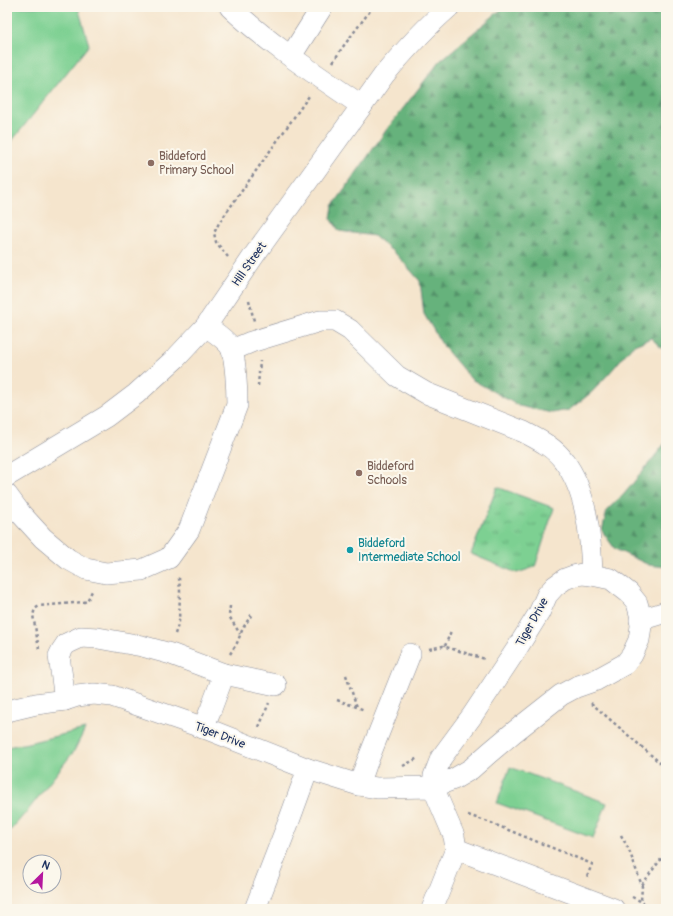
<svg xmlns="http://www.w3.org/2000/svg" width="673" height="916" viewBox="0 0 673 916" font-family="Pangolin,sans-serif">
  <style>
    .grass { fill: #7dd092; stroke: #4c8078 }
    .forest { fill: url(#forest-firs); stroke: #40706d }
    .park { fill: url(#park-tufts); stroke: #4c8078 }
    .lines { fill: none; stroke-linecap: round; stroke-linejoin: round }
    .minor-casing { stroke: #888a96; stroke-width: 22 }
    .path { stroke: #888a96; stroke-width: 2.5; stroke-dasharray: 3 3; stroke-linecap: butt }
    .minor { stroke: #fff; stroke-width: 21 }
    .education-dot { fill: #8d6e63; stroke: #fbf7ec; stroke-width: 1.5 }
    .culture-dot { fill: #0f9aa8; stroke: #fbf7ec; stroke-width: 1.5 }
    .labels { text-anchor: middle; stroke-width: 4; stroke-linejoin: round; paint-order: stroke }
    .education-label { font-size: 12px; fill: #785e54; stroke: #fbf7ec; text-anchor: start }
    .street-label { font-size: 12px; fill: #1b2f5e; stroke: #fbf7ec }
    .culture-label { font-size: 12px; fill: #0d838f; stroke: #fbf7ec; text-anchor: start }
  </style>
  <defs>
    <pattern id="forest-firs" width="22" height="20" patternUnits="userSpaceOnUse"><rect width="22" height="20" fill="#66b27c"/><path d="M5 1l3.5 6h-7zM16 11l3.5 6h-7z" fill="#539169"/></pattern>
    <pattern id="park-tufts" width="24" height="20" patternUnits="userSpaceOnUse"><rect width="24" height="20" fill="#7dd092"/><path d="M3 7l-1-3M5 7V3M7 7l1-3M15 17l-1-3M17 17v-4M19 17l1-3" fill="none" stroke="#66a97a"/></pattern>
  </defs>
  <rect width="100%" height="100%" fill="#fbf7ec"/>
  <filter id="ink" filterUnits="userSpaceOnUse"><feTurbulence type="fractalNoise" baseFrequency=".025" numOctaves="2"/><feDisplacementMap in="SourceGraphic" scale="8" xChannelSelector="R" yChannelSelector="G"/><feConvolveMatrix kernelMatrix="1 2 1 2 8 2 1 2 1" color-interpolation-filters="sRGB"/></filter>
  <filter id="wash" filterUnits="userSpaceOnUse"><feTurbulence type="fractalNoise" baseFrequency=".012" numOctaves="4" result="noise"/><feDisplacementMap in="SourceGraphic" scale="16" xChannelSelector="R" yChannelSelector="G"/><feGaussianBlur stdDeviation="0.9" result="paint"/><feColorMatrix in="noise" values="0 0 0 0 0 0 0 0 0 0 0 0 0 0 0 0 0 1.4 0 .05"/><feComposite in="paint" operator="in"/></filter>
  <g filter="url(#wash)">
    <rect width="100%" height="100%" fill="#f5e5cd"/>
    <g class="grass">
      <path d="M 7,7 L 78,7 L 89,45 L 7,147 Z"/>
      <path d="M 85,729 L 74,751 L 29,809 L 7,834 L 7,747 L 28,743 Z"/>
      <path d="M 510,767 L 607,803 L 593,838 L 497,803 Z"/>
    </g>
    <g class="forest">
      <path d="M 504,7 L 666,7 L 666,352 L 651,338 L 632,346 L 613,369 L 592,392 L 569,410 L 552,413 L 519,406 L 471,379 L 443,346 L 424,314 L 420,281 L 397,255 L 374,236 L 339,231 L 331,218 L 333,206 L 387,129 L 440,61 Z"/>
      <path d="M 666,442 L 666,567 L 649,565 L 615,549 L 602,531 L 607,510 L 625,493 Z"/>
    </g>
    <path class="park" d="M 497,487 L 554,508 L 535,567 L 517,573 L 471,554 Z"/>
  </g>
  <g filter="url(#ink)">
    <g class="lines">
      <g class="minor-casing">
        <g id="minor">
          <path d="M 230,7 C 270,45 317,75 362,106"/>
          <path d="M 291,56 L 322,7"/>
          <path d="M 232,350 L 251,342 L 320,321 L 335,321 L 350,330 L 397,376 L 426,393 L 524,432 C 539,440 554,447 564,461 C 587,491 591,538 592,575"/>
          <path d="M 7,476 L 107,416 L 136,394 L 176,358 L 206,326 L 255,254 L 384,75 C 405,50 425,28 449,7"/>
          <path d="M 7,495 L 21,514 L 43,538 L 68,559 L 86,569 L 106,573 L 142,570 L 169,558 L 189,530 L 237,405 C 237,393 236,356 230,346 C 224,338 214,332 206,326"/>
          <path d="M 640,620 L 666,612"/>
          <path d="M 65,700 L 59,656 L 62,650 L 66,644 L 81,637 L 98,638 L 142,646 L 171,654 L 224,674 L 276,685"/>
          <path d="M 7,711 L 36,704 L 65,700 L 77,696 L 94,694 L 112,696 L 207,729 L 308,769 L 359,785 L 377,788 L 433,787 L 454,779 L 471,769 L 489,753 L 514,732 L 561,695 L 576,687 L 596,680 L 625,664 L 632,655 L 639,640 L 641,626 L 640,614 L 637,603 L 629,593 L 611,579 L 592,575 L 582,574 L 573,576 L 565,579 L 555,586 L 547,595 L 539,613 L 516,650 L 472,716 L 441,758 L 434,776 L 433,787 L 454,836 L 456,849 L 614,909"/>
          <path d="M 203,728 L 211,709 L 224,674"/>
          <path d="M 359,785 L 366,765 L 410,654"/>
          <path d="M 255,909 L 289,821 L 308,769"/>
          <path d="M 432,909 L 456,849"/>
        </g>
      </g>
      <g class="path">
        <path d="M 333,62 L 342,48 L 373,7"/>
        <path d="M 228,257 L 216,242 L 214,233 L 219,223 L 309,96"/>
        <path d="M 249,300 L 254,321"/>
        <path d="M 258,386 L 260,361"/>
        <path d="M 230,606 L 229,616 L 240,634"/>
        <path d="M 175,634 L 179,622 L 180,591 L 179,578 L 180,576"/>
        <path d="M 445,646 L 451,631"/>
        <path d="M 39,649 L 33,615 L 35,609 L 39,606 L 84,602 L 87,601 L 92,591"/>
        <path d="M 429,649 L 443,646 L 485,659"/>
        <path d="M 230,654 L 237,643 L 243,628 L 252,614"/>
        <path d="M 346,675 L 357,707"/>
        <path d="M 337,700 L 365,710"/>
        <path d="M 591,703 L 666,768"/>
        <path d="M 259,727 L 269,703"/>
        <path d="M 403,766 L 418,758"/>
        <path d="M 468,815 L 491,823 L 592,864 L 587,877"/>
        <path d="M 621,835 L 629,850 L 642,886 L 641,901"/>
        <path d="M 642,885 L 651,872 L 666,853"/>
        <path d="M 632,897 C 638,900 645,902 648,909"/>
      </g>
      <use href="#minor" class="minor"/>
    </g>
  </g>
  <g class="education-dot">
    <circle cx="151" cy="163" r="4"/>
    <circle cx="359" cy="473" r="4"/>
  </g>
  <circle class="culture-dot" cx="350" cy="550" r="4"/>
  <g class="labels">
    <g class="education-label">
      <text x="159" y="160">Biddeford<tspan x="159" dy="14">Primary School</tspan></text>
      <text x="367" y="470">Biddeford<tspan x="367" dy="14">Schools</tspan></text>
    </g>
    <g class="street-label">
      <text transform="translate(249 264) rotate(-55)" y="4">Hill Street</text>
      <text transform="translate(532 622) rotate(-61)" y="4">Tiger Drive</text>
      <text transform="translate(220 735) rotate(21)" y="4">Tiger Drive</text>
    </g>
    <g class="culture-label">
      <text x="358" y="547">Biddeford<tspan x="358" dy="14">Intermediate School</tspan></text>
    </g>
  </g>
  <rect width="673" height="916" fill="none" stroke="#fbf7ec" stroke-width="24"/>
  <g transform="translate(42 874) rotate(24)"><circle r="19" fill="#fbf7ec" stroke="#a1a7b3"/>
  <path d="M0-3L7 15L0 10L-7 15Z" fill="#b5179e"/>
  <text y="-6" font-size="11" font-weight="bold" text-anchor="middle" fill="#1b2f5e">N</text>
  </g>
</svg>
